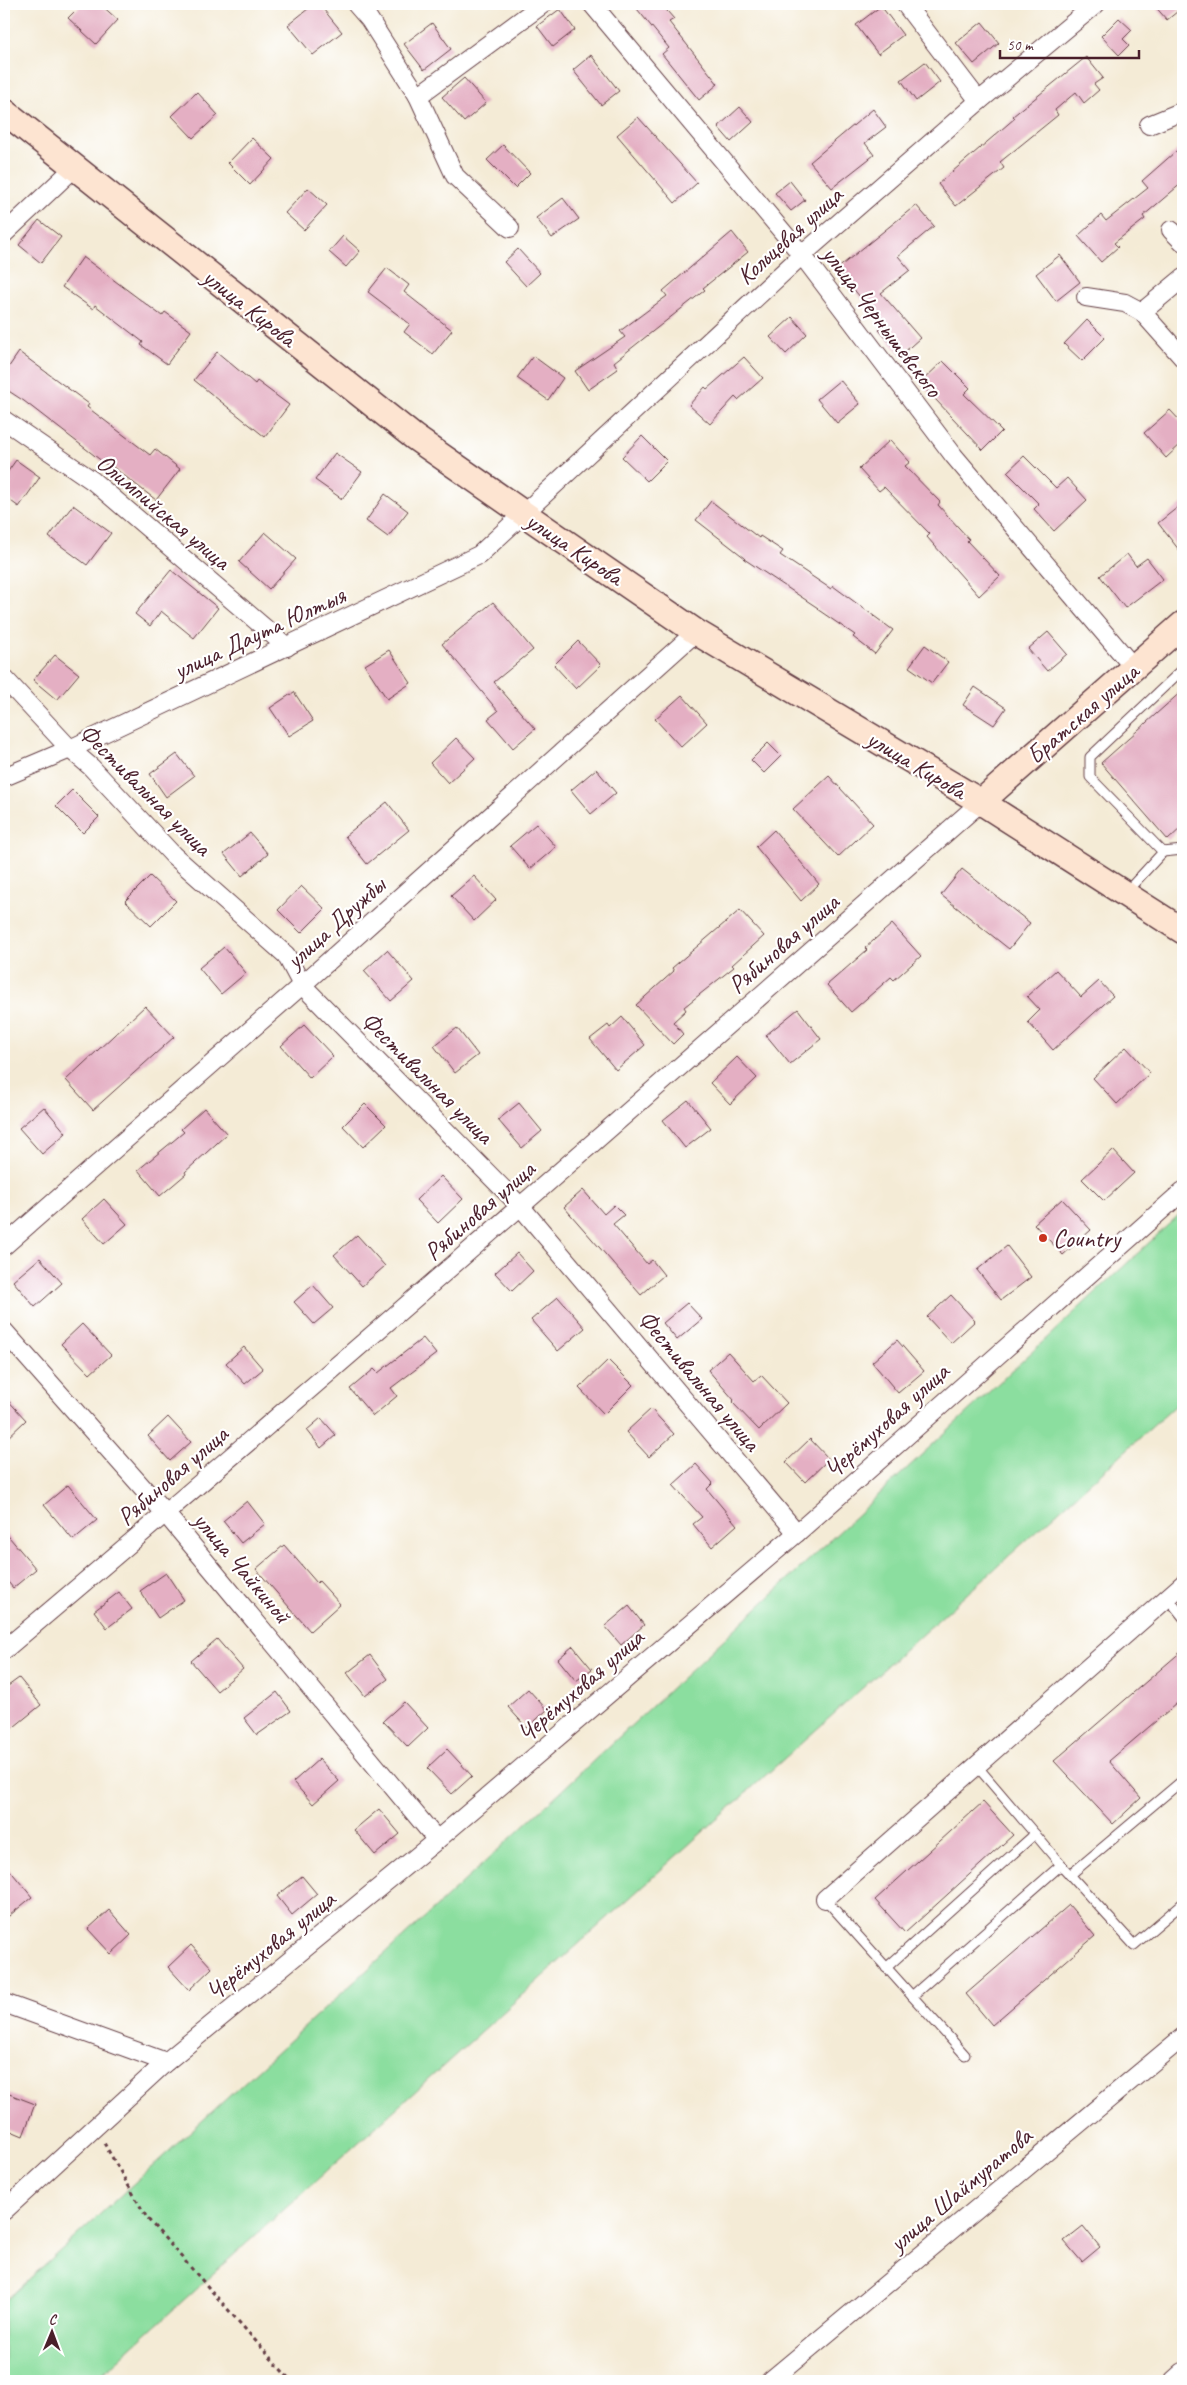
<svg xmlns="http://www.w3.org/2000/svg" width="1187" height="2385" viewBox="0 0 1187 2385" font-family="Caveat,sans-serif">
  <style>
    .green { fill: #8bde9f; stroke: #6a7e65 }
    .building { fill: #e4afc3 }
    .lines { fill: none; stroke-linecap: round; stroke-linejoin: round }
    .lane-casing { stroke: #643e45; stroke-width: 11 }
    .street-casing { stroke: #643e45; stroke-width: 20 }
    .secondary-casing { stroke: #643e45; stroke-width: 28 }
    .path { stroke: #643e45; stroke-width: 3; stroke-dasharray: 4 4; stroke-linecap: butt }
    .lane { stroke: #fff; stroke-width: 9 }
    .street { stroke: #fff; stroke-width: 18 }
    .secondary { stroke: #fde4d1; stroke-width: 25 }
    .poi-dot { fill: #c8321e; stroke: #fff; stroke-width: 2 }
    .labels { text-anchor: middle; stroke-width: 4.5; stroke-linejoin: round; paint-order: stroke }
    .street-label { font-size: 25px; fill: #4a1f2b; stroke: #fff }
    .poi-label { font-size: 25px; fill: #4a1f2b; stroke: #fff; text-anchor: start }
  </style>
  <rect width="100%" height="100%" fill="#fff"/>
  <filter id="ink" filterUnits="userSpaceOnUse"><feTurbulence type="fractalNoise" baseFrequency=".02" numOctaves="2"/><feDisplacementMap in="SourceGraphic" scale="10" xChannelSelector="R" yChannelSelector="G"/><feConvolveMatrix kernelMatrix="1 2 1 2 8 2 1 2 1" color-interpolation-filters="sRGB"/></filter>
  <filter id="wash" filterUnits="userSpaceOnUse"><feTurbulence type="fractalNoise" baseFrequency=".0096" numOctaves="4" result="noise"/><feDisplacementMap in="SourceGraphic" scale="20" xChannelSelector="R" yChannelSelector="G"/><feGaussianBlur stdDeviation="1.12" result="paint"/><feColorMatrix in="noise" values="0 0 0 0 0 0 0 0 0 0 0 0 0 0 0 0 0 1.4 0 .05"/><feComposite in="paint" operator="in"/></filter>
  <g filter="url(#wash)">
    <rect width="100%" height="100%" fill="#f4ebd6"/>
    <path class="green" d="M 1183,1211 L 1183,1399 L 94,2381 L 4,2381 L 4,2302 L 471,1875 Z"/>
    <g id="blocks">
      <g class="building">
        <path d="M 82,4 L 100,4 L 118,20 L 96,44 L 68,18 Z"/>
        <path d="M 314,4 L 319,4 L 342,32 L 313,55 L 288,25 Z"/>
        <path d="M 633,4 L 661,4 L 674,19 L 669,22 L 718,84 L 699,100 L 662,54 L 669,48 Z"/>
        <path d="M 1153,4 L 1183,4 L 1183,7 L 1167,20 Z"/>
        <path d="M 881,6 L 903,35 L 878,54 L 856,25 Z"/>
        <path d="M 560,9 L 575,30 L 553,47 L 537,26 Z"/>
        <path d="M 1119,18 L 1132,30 L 1123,39 L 1129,45 L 1119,55 L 1101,36 Z"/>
        <path d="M 982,22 L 999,43 L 974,64 L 956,43 Z"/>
        <path d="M 432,23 L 451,49 L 424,70 L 404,44 Z"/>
        <path d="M 591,55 L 619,91 L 601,105 L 573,70 Z"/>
        <path d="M 1086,57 L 1103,78 L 1094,84 L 1099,90 L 1084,103 L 1076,92 L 1055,110 L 1058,115 L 1000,162 L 1004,168 L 956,206 L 938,184 L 1015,118 L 1013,116 Z"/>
        <path d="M 925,62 L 940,82 L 916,101 L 901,80 Z"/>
        <path d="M 464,78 L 486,103 L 464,122 L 442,97 Z"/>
        <path d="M 197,92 L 218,115 L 193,138 L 172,116 Z"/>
        <path d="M 740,107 L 753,122 L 731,142 L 718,127 Z"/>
        <path d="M 873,109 L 886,127 L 865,143 L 874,155 L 832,188 L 810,162 Z"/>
        <path d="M 638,117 L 697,183 L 675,203 L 617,135 Z"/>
        <path d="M 252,138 L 274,159 L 250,185 L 228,163 Z"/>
        <path d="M 503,145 L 530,173 L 515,188 L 487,160 Z"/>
        <path d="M 1183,145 L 1183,182 L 1143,216 L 1145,219 L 1114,243 L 1118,247 L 1101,262 L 1078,236 L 1101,215 L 1106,221 L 1148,188 L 1142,181 Z"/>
        <path d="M 790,181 L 805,200 L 791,211 L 775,193 Z"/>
        <path d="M 308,188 L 327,205 L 304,230 L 285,213 Z"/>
        <path d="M 563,198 L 579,219 L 552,238 L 536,218 Z"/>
        <path d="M 916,205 L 934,226 L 898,256 L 910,270 L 881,293 L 920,338 L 901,355 L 879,330 L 884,326 L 837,269 Z"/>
        <path d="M 39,220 L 61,237 L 41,263 L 19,245 Z"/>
        <path d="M 732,232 L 748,252 L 703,288 L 705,290 L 614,362 L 618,369 L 588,390 L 575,371 L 625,337 L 620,331 L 667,296 L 663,291 Z"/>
        <path d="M 343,236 L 360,251 L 346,267 L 329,252 Z"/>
        <path d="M 518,249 L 540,273 L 526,286 L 504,262 Z"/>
        <path d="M 1060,255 L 1080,282 L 1056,301 L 1036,274 Z"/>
        <path d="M 83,257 L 162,316 L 165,312 L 191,331 L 167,364 L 141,345 L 143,342 L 95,305 L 93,309 L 62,287 Z"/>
        <path d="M 387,268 L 409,285 L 404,292 L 452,330 L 433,354 L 404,332 L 410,324 L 368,292 Z"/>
        <path d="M 792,317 L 807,334 L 786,354 L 770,337 Z"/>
        <path d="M 1087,320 L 1105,338 L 1082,361 L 1064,344 Z"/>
        <path d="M 19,352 L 89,404 L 87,407 L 150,455 L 155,449 L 180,469 L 156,500 L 113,467 L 112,469 L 24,401 L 4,388 L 4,374 Z"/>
        <path d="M 217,352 L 255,384 L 257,381 L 289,405 L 265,437 L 194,380 Z"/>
        <path d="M 533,356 L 563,378 L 548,400 L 517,378 Z"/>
        <path d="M 744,357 L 763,378 L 738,400 L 735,397 L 710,424 L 689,405 L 705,387 L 707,389 Z"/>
        <path d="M 943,361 L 970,388 L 964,394 L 1002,431 L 983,450 L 920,383 Z"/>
        <path d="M 840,380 L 860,404 L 837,423 L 817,399 Z"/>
        <path d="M 1170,410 L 1183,424 L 1183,442 L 1166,458 L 1144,433 Z"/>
        <path d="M 642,436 L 667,461 L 647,481 L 622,457 Z"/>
        <path d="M 890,440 L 910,462 L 905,466 L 940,502 L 938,505 L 969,539 L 967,541 L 1000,576 L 979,596 L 927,537 L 930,534 L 884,487 L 879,491 L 859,469 Z"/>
        <path d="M 335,453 L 362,472 L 342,499 L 315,480 Z"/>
        <path d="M 1024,456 L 1056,488 L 1067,478 L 1087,500 L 1054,531 L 1034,509 L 1039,504 L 1007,472 Z"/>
        <path d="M 16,460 L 40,477 L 19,507 L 4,496 L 4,477 Z"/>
        <path d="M 385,494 L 408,511 L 388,537 L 366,521 Z"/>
        <path d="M 711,501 L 759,538 L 760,536 L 783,551 L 780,555 L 831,589 L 833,586 L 893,630 L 875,654 L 853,637 L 855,635 L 817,609 L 818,608 L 744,559 L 745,558 L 696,520 Z"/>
        <path d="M 1183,503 L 1183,555 L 1158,523 Z"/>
        <path d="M 73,505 L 111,533 L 87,565 L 49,537 Z"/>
        <path d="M 265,532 L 296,559 L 269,589 L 239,562 Z"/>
        <path d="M 1127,554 L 1136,566 L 1147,558 L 1163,579 L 1125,608 L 1100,576 Z"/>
        <path d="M 171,570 L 218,608 L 194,638 L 161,611 L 150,626 L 135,614 Z"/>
        <path d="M 493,602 L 533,650 L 494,682 L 535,729 L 513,748 L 488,719 L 498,711 L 442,644 Z"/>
        <path d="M 1048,632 L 1067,654 L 1047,671 L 1028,649 Z"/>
        <path d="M 578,641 L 601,665 L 576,689 L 554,665 Z"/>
        <path d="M 925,645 L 948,662 L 932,683 L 909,667 Z"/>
        <path d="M 389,650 L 411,683 L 387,699 L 365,665 Z"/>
        <path d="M 55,655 L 79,674 L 57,700 L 33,680 Z"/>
        <path d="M 975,687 L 1006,708 L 994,725 L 963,705 Z"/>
        <path d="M 1183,690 L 1183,826 L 1168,840 L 1101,763 Z"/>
        <path d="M 294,692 L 313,721 L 289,736 L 270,708 Z"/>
        <path d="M 682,695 L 707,723 L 681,747 L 655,719 Z"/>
        <path d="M 456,738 L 475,758 L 448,783 L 430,763 Z"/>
        <path d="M 768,743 L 781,756 L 764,773 L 751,760 Z"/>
        <path d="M 177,754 L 194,776 L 166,797 L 150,774 Z"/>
        <path d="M 596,769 L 616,793 L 591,814 L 571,790 Z"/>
        <path d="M 829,776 L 873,824 L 838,857 L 793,809 Z"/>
        <path d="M 72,790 L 99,817 L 83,833 L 56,806 Z"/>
        <path d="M 387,802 L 409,830 L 367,864 L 345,836 Z"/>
        <path d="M 536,824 L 556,847 L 530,869 L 510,846 Z"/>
        <path d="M 774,830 L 819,884 L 801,901 L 756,847 Z"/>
        <path d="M 250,833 L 268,854 L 242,876 L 224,854 Z"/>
        <path d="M 962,869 L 1030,923 L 1009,949 L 941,895 Z"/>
        <path d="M 150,876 L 176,901 L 151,926 L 125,901 Z"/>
        <path d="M 474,876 L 496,900 L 474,921 L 451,896 Z"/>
        <path d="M 301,886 L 325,909 L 301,933 L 278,910 Z"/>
        <path d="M 740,910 L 764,936 L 732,965 L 734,967 L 684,1007 L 686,1010 L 673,1022 L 683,1034 L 673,1044 L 636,1005 L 674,971 L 672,968 Z"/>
        <path d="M 892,924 L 921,956 L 894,980 L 891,977 L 851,1012 L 827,985 L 867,950 L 865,948 Z"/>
        <path d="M 224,947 L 246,973 L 221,994 L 199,968 Z"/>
        <path d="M 387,950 L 414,981 L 391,1001 L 364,971 Z"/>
        <path d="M 1056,970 L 1081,997 L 1099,981 L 1113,996 L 1053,1050 L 1028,1022 L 1040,1010 L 1027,996 Z"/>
        <path d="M 145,1006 L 174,1037 L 93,1110 L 66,1080 Z"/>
        <path d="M 798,1009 L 821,1039 L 790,1064 L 766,1035 Z"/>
        <path d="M 622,1017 L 645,1045 L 616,1070 L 590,1039 L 608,1025 L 610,1028 Z"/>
        <path d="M 304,1025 L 333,1056 L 310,1078 L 281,1046 Z"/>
        <path d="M 457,1028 L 478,1055 L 455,1073 L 434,1046 Z"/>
        <path d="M 1126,1047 L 1150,1073 L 1117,1104 L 1093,1078 Z"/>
        <path d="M 737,1057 L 757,1078 L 730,1104 L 710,1083 Z"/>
        <path d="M 688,1100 L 711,1128 L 685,1148 L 663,1120 Z"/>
        <path d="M 519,1103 L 542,1131 L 522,1148 L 498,1120 Z"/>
        <path d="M 365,1104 L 386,1125 L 363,1147 L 343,1126 Z"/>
        <path d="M 44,1107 L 66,1133 L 42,1154 L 19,1128 Z"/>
        <path d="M 204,1108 L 227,1134 L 185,1172 L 186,1174 L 160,1196 L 138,1170 L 184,1132 L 181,1129 Z"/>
        <path d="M 1113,1150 L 1134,1173 L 1104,1201 L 1082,1179 Z"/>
        <path d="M 441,1176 L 463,1199 L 438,1223 L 416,1200 Z"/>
        <path d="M 583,1190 L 604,1214 L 614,1205 L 624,1215 L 613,1224 L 647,1264 L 652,1260 L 664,1275 L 641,1295 L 564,1207 Z"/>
        <path d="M 104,1199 L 127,1224 L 104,1244 L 82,1219 Z"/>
        <path d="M 1062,1199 L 1091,1230 L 1063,1255 L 1034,1224 Z"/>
        <path d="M 357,1235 L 385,1266 L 362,1286 L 334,1255 Z"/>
        <path d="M 1007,1246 L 1031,1277 L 1001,1300 L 977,1270 Z"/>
        <path d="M 517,1253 L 533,1271 L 512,1291 L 495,1273 Z"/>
        <path d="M 40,1258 L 62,1283 L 35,1307 L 13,1281 Z"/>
        <path d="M 313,1285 L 333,1308 L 314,1324 L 294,1302 Z"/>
        <path d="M 951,1295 L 975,1321 L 951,1343 L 927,1317 Z"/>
        <path d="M 558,1297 L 585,1328 L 558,1351 L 531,1320 Z"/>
        <path d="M 687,1303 L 702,1319 L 677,1340 L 663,1323 Z"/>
        <path d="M 82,1324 L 111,1355 L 90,1374 L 61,1344 Z"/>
        <path d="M 423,1338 L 436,1354 L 391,1388 L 397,1396 L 373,1416 L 350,1389 L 374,1369 L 378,1373 Z"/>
        <path d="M 897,1340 L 924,1371 L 898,1393 L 872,1362 Z"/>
        <path d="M 244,1347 L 263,1369 L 245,1384 L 226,1363 Z"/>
        <path d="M 728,1352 L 754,1381 L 761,1375 L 787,1403 L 759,1430 L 732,1402 L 734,1400 L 708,1370 Z"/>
        <path d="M 608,1360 L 633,1385 L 604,1414 L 579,1388 Z"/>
        <path d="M 4,1396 L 26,1420 L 4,1441 Z"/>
        <path d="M 651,1409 L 674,1434 L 649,1457 L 626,1432 Z"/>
        <path d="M 168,1417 L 191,1442 L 170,1461 L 148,1436 Z"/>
        <path d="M 321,1418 L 336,1435 L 321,1448 L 307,1430 Z"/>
        <path d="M 810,1439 L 829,1459 L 805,1482 L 786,1462 Z"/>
        <path d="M 696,1464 L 713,1483 L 707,1489 L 737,1525 L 712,1547 L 693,1524 L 702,1517 L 673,1485 Z"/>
        <path d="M 68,1485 L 97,1520 L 73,1540 L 44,1505 Z"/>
        <path d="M 247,1501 L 265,1524 L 241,1543 L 223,1521 Z"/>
        <path d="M 4,1531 L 36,1569 L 13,1588 L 4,1577 Z"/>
        <path d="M 284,1545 L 317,1583 L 319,1581 L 340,1604 L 310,1631 L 256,1569 Z"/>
        <path d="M 166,1573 L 184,1600 L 158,1618 L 140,1591 Z"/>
        <path d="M 119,1592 L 132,1609 L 107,1628 L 94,1611 Z"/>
        <path d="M 629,1606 L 644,1625 L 621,1645 L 605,1626 Z"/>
        <path d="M 217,1639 L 243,1669 L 217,1691 L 191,1661 Z"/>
        <path d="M 573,1646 L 592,1669 L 576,1681 L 558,1659 Z"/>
        <path d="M 1183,1650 L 1183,1698 L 1109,1761 L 1141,1798 L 1113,1824 L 1054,1761 Z"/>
        <path d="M 370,1655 L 388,1679 L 365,1696 L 347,1673 Z"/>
        <path d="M 19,1678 L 41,1705 L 4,1735 L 4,1689 Z"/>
        <path d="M 528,1689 L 547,1710 L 527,1728 L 508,1707 Z"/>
        <path d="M 277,1692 L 291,1711 L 257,1735 L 244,1718 Z"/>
        <path d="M 404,1702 L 428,1728 L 408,1747 L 383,1721 Z"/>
        <path d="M 447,1749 L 472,1776 L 452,1794 L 427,1768 Z"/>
        <path d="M 319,1759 L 339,1781 L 313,1804 L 293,1782 Z"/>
        <path d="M 983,1802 L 1013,1835 L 905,1933 L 875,1900 Z"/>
        <path d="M 379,1809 L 400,1834 L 375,1855 L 354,1830 Z"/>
        <path d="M 4,1863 L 32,1897 L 4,1920 Z"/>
        <path d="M 302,1876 L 317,1894 L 292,1915 L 277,1896 Z"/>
        <path d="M 1069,1905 L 1095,1936 L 992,2025 L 966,1994 Z"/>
        <path d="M 109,1910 L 131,1935 L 111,1954 L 88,1929 Z"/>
        <path d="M 191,1945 L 212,1968 L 189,1990 L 168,1967 Z"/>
        <path d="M 4,2092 L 35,2104 L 23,2136 L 4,2128 Z"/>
        <path d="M 1083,2226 L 1100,2247 L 1082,2262 L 1064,2241 Z"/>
      </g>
    </g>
  </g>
  <g filter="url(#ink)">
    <use href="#blocks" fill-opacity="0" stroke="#643e45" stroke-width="1"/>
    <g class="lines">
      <g class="lane-casing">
        <g id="lane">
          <path d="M 1163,852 L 1183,850"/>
          <path d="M 1126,892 L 1163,852 L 1090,777 L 1090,757 L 1183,669"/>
          <path d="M 1168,1598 L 1183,1617"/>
          <path d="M 1061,1865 L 1134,1945 L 1183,1903"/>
          <path d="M 1070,1875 L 1183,1780"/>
          <path d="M 825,1899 L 965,2055"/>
          <path d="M 886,1968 L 1035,1834 L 976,1765"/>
          <path d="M 912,1996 L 1061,1865 L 1035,1834"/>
        </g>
      </g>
      <g class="street-casing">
        <g id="street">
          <path d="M 356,4 L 369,19 L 418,96 L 543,4"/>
          <path d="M 592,4 L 802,255 L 954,456 L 1134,668"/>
          <path d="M 905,4 L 979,101"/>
          <path d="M 418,96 L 455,176 L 510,228"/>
          <path d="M 1149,125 L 1183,111"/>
          <path d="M 1171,230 L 1183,242"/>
          <path d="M 4,234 L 74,168"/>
          <path d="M 1183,278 L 1142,312 L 1183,358"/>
          <path d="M 1086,297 L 1125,303 L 1142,312"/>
          <path d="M 4,420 L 93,481 L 287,647"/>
          <path d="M 4,678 L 70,749 L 91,767 L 173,855 L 286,955 L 302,985 L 521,1207 L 797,1533"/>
          <path d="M 4,777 L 70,749 L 479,555 L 802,255 L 979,101 L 1096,4"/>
          <path d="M 4,1246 L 302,985 L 696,632"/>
          <path d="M 4,1331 L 166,1514 L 437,1840"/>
          <path d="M 4,1650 C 334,1372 657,1087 981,802"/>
          <path d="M 825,1899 L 1183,1584"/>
          <path d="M 4,2003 L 166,2062"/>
          <path d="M 4,2211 L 166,2062 L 437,1840 L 797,1533 L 1183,1191"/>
          <path d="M 770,2381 L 1183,2037"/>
          <path d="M 1173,2381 L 1183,2372"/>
        </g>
      </g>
      <g class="secondary-casing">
        <g id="secondary">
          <path d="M 4,111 L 414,437 L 523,513 L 696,632 L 981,802 L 1183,931"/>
          <path d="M 981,802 L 1183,624"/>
        </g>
      </g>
      <path class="path" d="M 104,2143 L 147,2218 L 291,2381"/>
      <use href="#lane" class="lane"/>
      <use href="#street" class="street"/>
      <use href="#secondary" class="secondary"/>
    </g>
  </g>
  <circle class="poi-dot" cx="1043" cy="1238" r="5"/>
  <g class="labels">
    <g class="street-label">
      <text transform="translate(789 235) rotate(-42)" y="9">Кольцевая улица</text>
      <text transform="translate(250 307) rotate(38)" y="9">улица Кирова</text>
      <text transform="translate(883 321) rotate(53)" y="9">улица Чернышевского</text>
      <text transform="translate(164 511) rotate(40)" y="9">Олимпийская улица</text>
      <text transform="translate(575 548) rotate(34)" y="9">улица Кирова</text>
      <text transform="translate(259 632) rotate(-25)" y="9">улица Даута Юлтыя</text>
      <text transform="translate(1082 713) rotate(-41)" y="9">Братская улица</text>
      <text transform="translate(917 764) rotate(31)" y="9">улица Кирова</text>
      <text transform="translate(146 789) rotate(45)" y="9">Фестивальная улица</text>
      <text transform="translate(335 922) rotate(-42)" y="9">улица Дружбы</text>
      <text transform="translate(783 943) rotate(-41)" y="9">Рябиновая улица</text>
      <text transform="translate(428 1077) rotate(45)" y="9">Фестивальная улица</text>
      <text transform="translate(479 1210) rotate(-41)" y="9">Рябиновая улица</text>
      <text transform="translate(700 1380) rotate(50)" y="9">Фестивальная улица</text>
      <text transform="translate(886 1420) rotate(-42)" y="9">Черёмуховая улица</text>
      <text transform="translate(172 1475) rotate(-41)" y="9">Рябиновая улица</text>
      <text transform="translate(243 1567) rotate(50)" y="9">улица Чайкиной</text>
      <text transform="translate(580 1685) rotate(-41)" y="9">Черёмуховая улица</text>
      <text transform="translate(270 1945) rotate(-39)" y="9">Черёмуховая улица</text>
      <text transform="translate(960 2189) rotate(-40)" y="9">улица Шаймуратова</text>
    </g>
    <g class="poi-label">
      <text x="1053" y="1247">Country</text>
    </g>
  </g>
  <rect width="1187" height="2385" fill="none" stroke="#fff" stroke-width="20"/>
  <g transform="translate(52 2332) rotate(1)" stroke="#ffffff" stroke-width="4" paint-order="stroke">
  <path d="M0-4L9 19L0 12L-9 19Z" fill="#4a1f2b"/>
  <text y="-8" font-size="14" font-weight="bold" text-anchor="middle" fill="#4a1f2b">С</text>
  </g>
  <path d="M1000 50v8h139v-8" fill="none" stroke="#4a1f2b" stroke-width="2.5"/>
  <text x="1007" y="50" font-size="15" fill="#4a1f2b" stroke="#ffffff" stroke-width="4" paint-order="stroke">50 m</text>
</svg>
